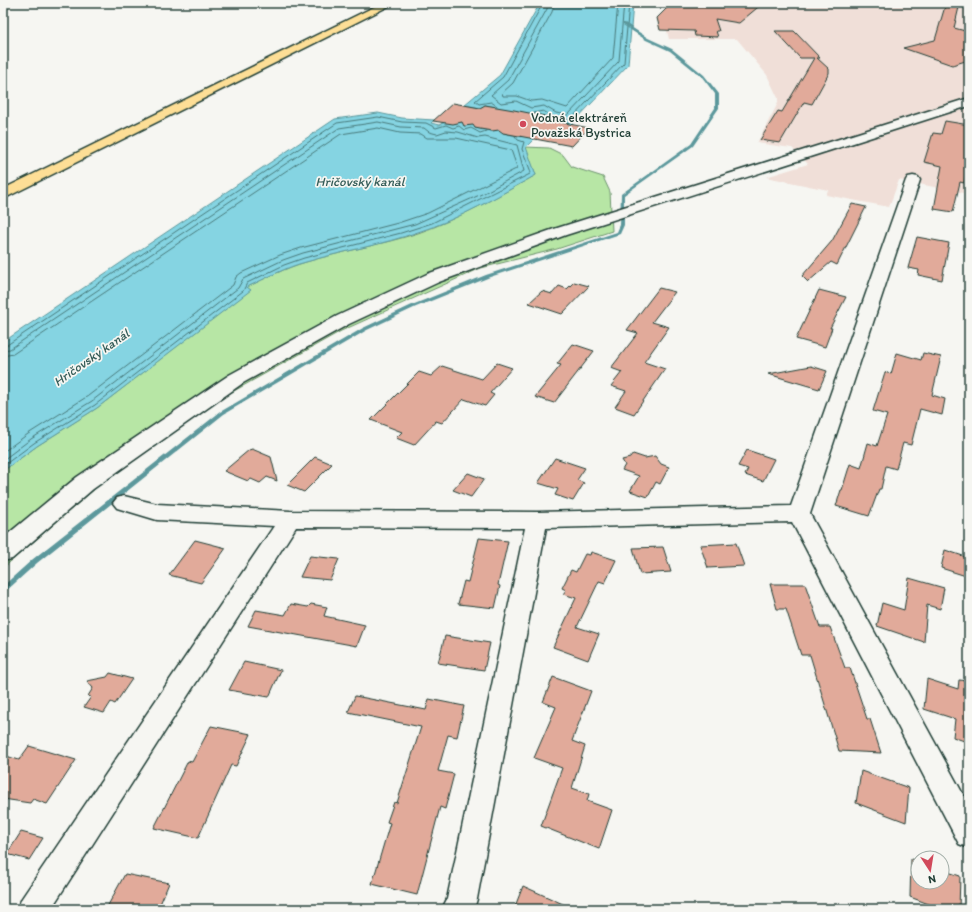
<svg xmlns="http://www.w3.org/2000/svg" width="972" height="912" viewBox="0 0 972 912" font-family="Itim,sans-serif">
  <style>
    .built { fill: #f0dfd8 }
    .green { fill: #b7e6a5; stroke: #6b926c }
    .water { fill: #85d4e2; stroke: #5c989c }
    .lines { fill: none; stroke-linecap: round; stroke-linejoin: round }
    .shore { stroke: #48797a; stroke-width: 1 }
    .stream { fill: #5c989c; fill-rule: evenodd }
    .building { fill: #e1aa9a; stroke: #1f3d34 }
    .minor-casing { stroke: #1f3d34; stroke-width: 3 }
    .secondary-casing { stroke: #1f3d34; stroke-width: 3 }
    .motorway-casing { stroke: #1f3d34; stroke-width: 3 }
    .minor { fill: #f6f6f2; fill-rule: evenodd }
    .secondary { fill: #f6f6f2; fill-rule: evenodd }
    .motorway { fill: #fdde96; fill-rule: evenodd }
    .poi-dot { fill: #d1495b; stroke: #f6f6f2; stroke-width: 1.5 }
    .labels { text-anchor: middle; stroke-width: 3.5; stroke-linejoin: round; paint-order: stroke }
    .far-poi-label { font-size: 13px; fill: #1f3d34; stroke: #f6f6f2; text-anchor: start }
    .far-water-label { font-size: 13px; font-style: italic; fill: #335b57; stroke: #f6f6f2 }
  </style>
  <rect width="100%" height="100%" fill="#f6f6f2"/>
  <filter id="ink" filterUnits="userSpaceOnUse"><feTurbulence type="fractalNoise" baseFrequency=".025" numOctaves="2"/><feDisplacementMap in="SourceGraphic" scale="8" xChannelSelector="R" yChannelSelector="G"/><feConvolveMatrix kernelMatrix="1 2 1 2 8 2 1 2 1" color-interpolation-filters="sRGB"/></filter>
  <g filter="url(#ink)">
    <path class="built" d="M 670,3 L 969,3 L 969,194 L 899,180 L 889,207 L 826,195 L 828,190 L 766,177 L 808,164 L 792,148 L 757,143 L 778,103 L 778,98 L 767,75 L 737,39 L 669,39 L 664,19 Z"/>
    <path class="green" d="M 525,147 L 549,148 L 563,155 L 572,167 L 603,177 L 610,192 L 612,231 L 557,249 L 481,268 L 341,331 L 225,396 L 111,475 L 3,568 L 3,471 L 37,446 L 97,408 L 250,290 L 247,287 C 266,278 285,268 306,262 C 343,251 381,245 418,233 C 459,219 498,196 536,175 Z"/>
    <g class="water">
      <path d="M 540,3 L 633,3 L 628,65 L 571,125 L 544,120 L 548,116 L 538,115 L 534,118 L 491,106 L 485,105 L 480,108 L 464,105 L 500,75 Z"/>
      <path d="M 378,113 L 402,118 L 434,120 L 431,123 L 439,125 C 450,119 453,120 466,123 L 464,126 L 469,123 L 478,125 L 475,128 L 492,131 L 496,128 L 505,130 L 503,133 C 514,136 525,136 537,136 L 526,147 L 536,175 C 498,196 460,219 418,232 C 382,245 343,251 306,262 C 286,267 267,278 247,287 L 251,290 L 97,408 L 37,446 L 3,471 L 3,342 L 335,119 Z"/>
    </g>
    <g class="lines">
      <g class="shore">
        <path d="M 548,3 L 547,9 L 508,80 L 491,95 L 501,103 L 516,101 L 531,108 L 544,106 L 556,113 L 568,115 L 619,61 L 624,3"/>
        <path d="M 554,3 L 552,12 L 513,83 L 502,93 L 503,96 L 517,96 L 531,101 L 542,100 L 567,108 L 613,58 L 618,3"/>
        <path d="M 497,106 L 491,102 L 479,104 L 475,101 L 503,77 L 543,3"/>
        <path d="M 534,113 L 543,111 L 556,118 L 570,120 L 624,63 L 629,3"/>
        <path d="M 3,345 L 7,345 L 337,123 L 378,117 L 402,122 L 426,123 L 436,128 L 446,125 L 453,128 L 459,126 L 464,130 L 471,128 L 480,133 L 486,131"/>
        <path d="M 3,350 L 10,349 L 339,128 L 378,122 L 401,127 L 424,128 L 429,132 L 437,134 L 446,131 L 458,132 L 478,138 L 485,137 L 517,145 L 524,171 L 484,193 L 415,224 L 303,253 L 283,260 L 243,279 L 238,288 L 92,401 L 31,439 L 3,460"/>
        <path d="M 3,356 L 13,354 L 341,134 L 378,128 L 400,133 L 421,134 L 427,138 L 456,138 L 511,150 L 517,167 L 516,169 L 428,213 L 398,223 L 301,248 L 280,255 L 241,273 L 236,277 L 233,285 L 88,396 L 28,434 L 3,452"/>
        <path d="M 3,466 L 34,443 L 95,405 L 243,291 L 247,283 L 284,265 L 304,258 L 401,233 L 432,223 L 530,174 L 531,172 L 522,149 L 524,142 L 518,140 L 515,136"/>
      </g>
      <path class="stream" d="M 623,23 L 625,23 L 648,38 L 672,49 L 704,75 L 719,94 L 719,108 L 693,146 L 624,195 L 624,225 L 620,234 L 490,277 L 416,307 L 367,330 L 224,414 L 37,563 L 5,592 L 3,593 L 3,586 L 33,559 L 220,412 L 363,328 L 412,305 L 486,275 L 617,232 L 620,225 L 621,194 L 691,144 L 715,108 L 715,94 L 702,77 L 670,51 L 646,40 L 623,25 Z"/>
    </g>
    <g class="building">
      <path d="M 672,3 L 763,3 L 739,23 L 715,19 L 719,31 L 716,31 L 718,37 L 695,36 L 694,31 L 660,30 L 657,18 Z"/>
      <path d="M 946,3 L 960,3 L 954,28 L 969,32 L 969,60 L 952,65 L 903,48 L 935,40 Z"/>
      <path d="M 775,31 L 794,31 L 820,58 L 817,58 L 829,69 L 829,73 L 812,104 L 804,102 L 780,143 L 760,140 L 778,111 L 782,112 L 814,58 L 800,58 Z"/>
      <path d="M 453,103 L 480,108 L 485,105 L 514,110 L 544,116 L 540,118 L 589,128 L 572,146 L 503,133 L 499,130 L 492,131 L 480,129 L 475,128 L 473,125 L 464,126 L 462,122 L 453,124 L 433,121 Z"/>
      <path d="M 945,121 L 969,125 L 969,162 L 964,183 L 960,182 L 953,212 L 934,209 L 942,166 L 924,162 L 933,133 L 941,134 Z"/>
      <path d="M 852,204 L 866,207 L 837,265 L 831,262 L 808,282 L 802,276 L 832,241 Z"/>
      <path d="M 917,237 L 949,243 L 942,280 L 918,275 L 919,270 L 908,268 Z"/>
      <path d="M 574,282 L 589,286 L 562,314 L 529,303 L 542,291 L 552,294 L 559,286 L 567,289 Z"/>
      <path d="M 659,288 L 675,292 L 652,322 L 669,327 L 644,362 L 665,369 L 634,414 L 615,407 L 626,391 L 611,386 L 622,372 L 611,368 L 638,333 L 627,330 Z"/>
      <path d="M 819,290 L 846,297 L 830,328 L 832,328 L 825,347 L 796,339 Z"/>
      <path d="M 573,344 L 594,351 L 554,403 L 535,397 L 561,365 L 557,364 Z"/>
      <path d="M 897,353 L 921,360 L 923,353 L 941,357 L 932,395 L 945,399 L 942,415 L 920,409 L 911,445 L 903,443 L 896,469 L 886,466 L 881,489 L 879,489 L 869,516 L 836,506 L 841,490 L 842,490 L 850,464 L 861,468 L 868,443 L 877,446 L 887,415 L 873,411 L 885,372 L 891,374 Z"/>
      <path d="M 497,363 L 512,368 L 490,393 L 494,395 L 485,406 L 464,399 L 442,423 L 436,421 L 414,445 L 396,438 L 402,432 L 371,420 L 419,372 L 431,376 L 442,366 L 482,379 Z"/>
      <path d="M 811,366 L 827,371 L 819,389 L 768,374 Z"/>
      <path d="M 252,449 L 271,457 L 277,481 L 267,477 L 260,483 L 251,479 L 248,481 L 224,471 L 249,450 Z"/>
      <path d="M 747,450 L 774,459 L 763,481 L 745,475 L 748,469 L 738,466 Z"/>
      <path d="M 633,454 L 645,458 L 655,456 L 661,464 L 669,467 L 660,484 L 656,482 L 648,497 L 630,491 L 639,476 L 622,470 L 625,465 L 622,460 L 630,458 Z"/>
      <path d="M 315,457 L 332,464 L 304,492 L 287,485 Z"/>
      <path d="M 555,458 L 585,468 L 577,480 L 584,483 L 573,501 L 555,495 L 558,489 L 538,483 Z"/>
      <path d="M 468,473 L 484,479 L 471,497 L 453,490 Z"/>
      <path d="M 479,538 L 508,541 L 498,585 L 500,586 L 495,608 L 458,604 L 464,581 L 468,582 Z"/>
      <path d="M 195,540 L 226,548 L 201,583 L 169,575 Z"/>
      <path d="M 736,543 L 744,566 L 708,568 L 700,545 Z"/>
      <path d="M 663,547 L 671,572 L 640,574 L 633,548 Z"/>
      <path d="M 945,550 L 969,558 L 969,577 L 941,568 Z"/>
      <path d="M 591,552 L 616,560 L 605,583 L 599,581 L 577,627 L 599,634 L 588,660 L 553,647 L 576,598 L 563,594 L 566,590 L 562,588 L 571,570 L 576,572 L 585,554 L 590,555 Z"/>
      <path d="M 310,556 L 339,559 L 330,580 L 300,577 Z"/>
      <path d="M 909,578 L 944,588 L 940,609 L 927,605 L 924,642 L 877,626 L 882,603 L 904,610 Z"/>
      <path d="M 770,584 L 805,584 L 820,627 L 830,627 L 845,668 L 850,668 L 867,719 L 870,719 L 881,753 L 839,751 L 810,655 L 801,655 L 786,609 L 777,609 Z"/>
      <path d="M 291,604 L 308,607 L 311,604 L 327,607 L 324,616 L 365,625 L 357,646 L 248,626 L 256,610 L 285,615 Z"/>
      <path d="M 445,636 L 490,643 L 484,670 L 438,663 Z"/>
      <path d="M 244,662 L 281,670 L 269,697 L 229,690 Z"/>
      <path d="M 110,673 L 132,679 L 115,704 L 111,702 L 104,713 L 84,707 L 91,697 L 88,696 L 93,688 L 87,681 L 107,677 Z"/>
      <path d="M 553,677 L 591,691 L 572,741 L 585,746 L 572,788 L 589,794 L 587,801 L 612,810 L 599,849 L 541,826 L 562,768 L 534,758 L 556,707 L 543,702 Z"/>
      <path d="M 927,679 L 958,689 L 959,680 L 969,681 L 967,742 L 953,737 L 955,719 L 924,709 Z"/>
      <path d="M 355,696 L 426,710 L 429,699 L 464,706 L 457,737 L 448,735 L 438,771 L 454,774 L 445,809 L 440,807 L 417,895 L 372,884 L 390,823 L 387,822 L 394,802 L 397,803 L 421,727 L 348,712 Z"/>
      <path d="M 211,726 L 251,734 L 236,766 L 231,765 L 198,838 L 154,828 L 188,761 L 192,762 Z"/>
      <path d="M 29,746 L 76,760 L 47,804 L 33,799 L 30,803 L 3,799 L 3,755 L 19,760 Z"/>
      <path d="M 861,771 L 909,788 L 906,822 L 856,803 Z"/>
      <path d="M 21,832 L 43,838 L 29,860 L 7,854 Z"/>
      <path d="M 911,859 L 918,861 L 918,882 L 942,882 L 942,870 L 960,876 L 959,909 L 942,909 L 910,897 Z"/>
      <path d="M 125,874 L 169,883 L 158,909 L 106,909 Z"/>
      <path d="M 523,886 L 574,909 L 514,909 Z"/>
    </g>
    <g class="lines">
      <g class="minor-casing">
        <path id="minor" d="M 913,176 L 918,177 L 920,180 L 810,514 L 969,805 L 969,848 L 959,844 L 792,522 L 546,528 L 477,899 L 474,909 L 442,909 L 447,899 L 525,528 L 296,527 L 51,909 L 17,909 L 22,898 L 274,526 L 157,520 L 117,508 L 113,503 L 117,498 L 124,496 L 157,504 L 290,511 L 537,512 L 791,506 L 906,180 L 908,177 Z"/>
      </g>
      <g class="secondary-casing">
        <path id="secondary" d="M 969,98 L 969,106 L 566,235 L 439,282 L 349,324 L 243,383 L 93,489 L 12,559 L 3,561 L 3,538 L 77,477 L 229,375 L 337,316 L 427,274 L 554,229 Z"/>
      </g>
      <g class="motorway-casing">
        <path id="motorway" d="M 382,3 L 395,3 L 3,199 L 3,189 Z"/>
      </g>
      <use href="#minor" class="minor"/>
      <use href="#secondary" class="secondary"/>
      <use href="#motorway" class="motorway"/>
    </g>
  </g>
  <circle class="poi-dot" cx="523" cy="124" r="4"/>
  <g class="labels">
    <g class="far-poi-label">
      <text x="531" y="122">Vodná elektráreň<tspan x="531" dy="15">Považská Bystrica</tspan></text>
    </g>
    <g class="far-water-label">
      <text x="360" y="186">Hričovský kanál</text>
      <text transform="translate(91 357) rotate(-35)" y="5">Hričovský kanál</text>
    </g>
  </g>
  <rect width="972" height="912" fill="none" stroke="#f6f6f2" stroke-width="16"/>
  <rect x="8" y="8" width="956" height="896" fill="none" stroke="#1f3d34" stroke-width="1.5" filter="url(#ink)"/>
  <g transform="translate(930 870) rotate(168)"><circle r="19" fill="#f6f6f2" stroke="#a0aca6"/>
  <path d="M0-3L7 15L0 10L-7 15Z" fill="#d1495b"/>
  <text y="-6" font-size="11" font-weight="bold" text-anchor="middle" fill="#1f3d34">N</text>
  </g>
</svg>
